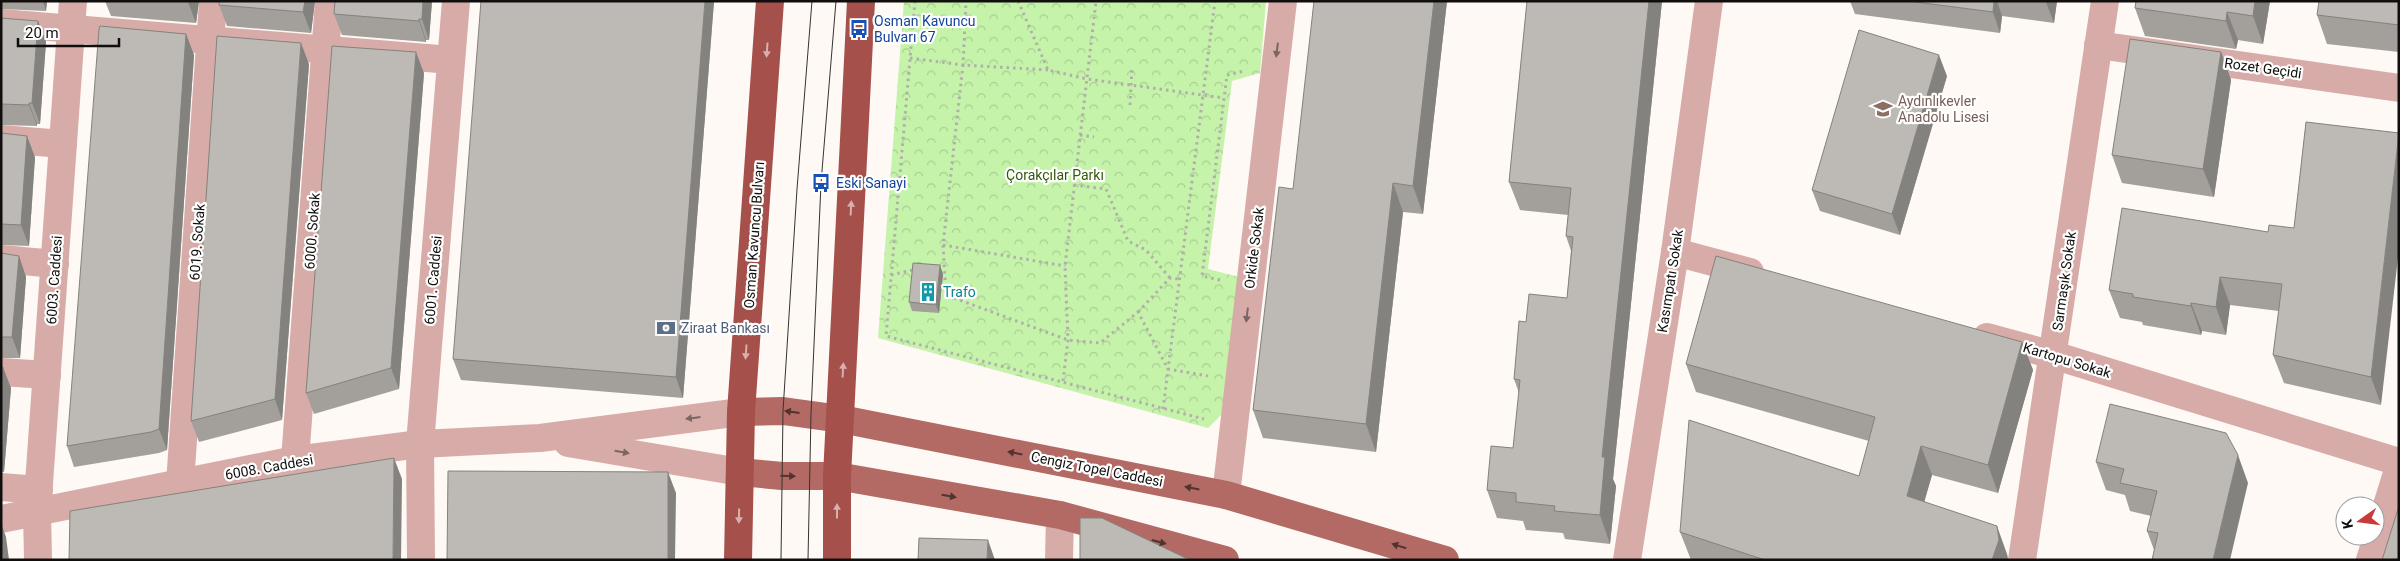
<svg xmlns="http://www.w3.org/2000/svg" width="2400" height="561" viewBox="0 0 2400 561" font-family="Roboto,sans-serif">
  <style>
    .park { fill: url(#park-crowns) }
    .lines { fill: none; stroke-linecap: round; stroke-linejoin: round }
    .path { stroke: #b2afab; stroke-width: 3; stroke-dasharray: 2.5 4; stroke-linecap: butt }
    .minor { stroke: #d7aca8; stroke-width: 28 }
    .major { stroke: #b36a64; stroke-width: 28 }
    .highway { stroke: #a5504b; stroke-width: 28 }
    .tram { stroke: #353431; stroke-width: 1 }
    .wall { fill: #a39f9b }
    .shaded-wall { fill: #84827e }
    .building { fill: #bdb9b4; stroke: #84827e }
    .oneway { fill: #d6b0ae }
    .oneway2 { fill: #7d6562 }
    .oneway3 { fill: #513330 }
    .labels { text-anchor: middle; stroke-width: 4.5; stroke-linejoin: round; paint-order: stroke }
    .transit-label { font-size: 14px; fill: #164399; stroke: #fff; text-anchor: start }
    .street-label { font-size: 14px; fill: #100f0d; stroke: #fff }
    .education-label { font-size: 14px; fill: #785e54; stroke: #fff; text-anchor: start }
    .park-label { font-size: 14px; fill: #305909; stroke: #fff }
    .culture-label { font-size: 14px; fill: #0d838f; stroke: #fff; text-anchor: start }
    .service-label { font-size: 14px; fill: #4e5e75; stroke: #fff; text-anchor: start }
  </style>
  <defs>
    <pattern id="park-crowns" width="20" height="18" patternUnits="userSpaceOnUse" patternTransform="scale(1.25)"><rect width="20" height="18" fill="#c5f3aa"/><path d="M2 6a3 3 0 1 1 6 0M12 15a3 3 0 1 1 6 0" fill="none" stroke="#a8cf91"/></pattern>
  </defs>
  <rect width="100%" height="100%" fill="#fef9f5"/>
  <path class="park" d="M 904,1 L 1266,1 L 1260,73 L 1232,81 L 1208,269 L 1239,277 L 1223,413 L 1208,428 L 878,338 Z"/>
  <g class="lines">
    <g class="path">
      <path d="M 915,1 L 886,336 L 1204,419"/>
      <path d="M 1018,1 L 1048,70 L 1087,79 L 1224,98"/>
      <path d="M 910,58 L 963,65 L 966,1"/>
      <path d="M 1048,70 L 963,65 L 943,245 L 946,295 L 1068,340 L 1100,343 L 1138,312 L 1168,369 L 1208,376"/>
      <path d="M 1130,105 L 1132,68"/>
      <path d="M 1080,135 L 1094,137"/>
      <path d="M 1074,185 L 1106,189 L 1128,241 L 1146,250 L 1170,278"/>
      <path d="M 943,245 L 1065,266"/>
      <path d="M 891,275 L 917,269"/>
      <path d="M 1220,280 L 1202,276 L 1227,75 L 1244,71"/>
      <path d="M 1138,312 L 1170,278 L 1178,279"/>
      <path d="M 1063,381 L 1068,340 L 1065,266 L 1096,1"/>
      <path d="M 1163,409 L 1215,1"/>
    </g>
    <g class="minor">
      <path d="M 1,23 L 451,60"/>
      <path d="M 2098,45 L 2399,88"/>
      <path d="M 1,139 L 63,144"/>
      <path d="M 1675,252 L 1750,272"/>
      <path d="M 1,259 L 55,264"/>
      <path d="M 1987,337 L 2053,355 L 2399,462"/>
      <path d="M 1,372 L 47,375"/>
      <path d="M 568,443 L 740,472"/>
      <path d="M 295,460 L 329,1"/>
      <path d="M 180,484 L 213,1"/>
      <path d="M 1,487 L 39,490"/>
      <path d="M 1226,495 L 1283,1"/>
      <path d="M 1,519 L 295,460 L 420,444 L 540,438 L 741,412"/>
      <path d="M 38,560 L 37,512 L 73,1"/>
      <path d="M 421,560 L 420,444 L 456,1"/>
      <path d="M 1059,560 L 1060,515"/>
      <path d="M 1627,560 L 1675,252 L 1709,1"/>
      <path d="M 2022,560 L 2105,1"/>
      <path d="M 2370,560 L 2399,467"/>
    </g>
    <g class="major">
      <path d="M 741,412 L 783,411 L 841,419 L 1226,495 L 1445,560"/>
      <path d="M 740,472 L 782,476 L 837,476 L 1060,515 L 1225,560"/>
    </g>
    <g class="highway">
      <path d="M 738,560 L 741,412 L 770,1"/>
      <path d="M 837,560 L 837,476 L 861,1"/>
    </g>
    <g class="tram">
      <path d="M 781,560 L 783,411 L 797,189 L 812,1"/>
      <path d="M 808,560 L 811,414 L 821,183 L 836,1"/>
    </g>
  </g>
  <g class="wall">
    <path d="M 1,1 L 47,1 L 46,11 L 1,9 Z"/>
    <path d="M 105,1 L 199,1 L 196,23 L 111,16 Z"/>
    <path d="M 315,1 L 311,33 L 227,26 L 219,5 Z"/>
    <path d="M 335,1 L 432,1 L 429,40 L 426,40 L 426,42 L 342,35 L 334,14 Z"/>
    <path d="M 714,1 L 683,398 L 461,380 L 453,359 Z"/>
    <path d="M 1447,1 L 1423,214 L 1403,212 L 1376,452 L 1263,438 L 1253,410 L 1293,189 Z"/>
    <path d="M 1527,1 L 1662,1 L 1613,479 L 1616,486 L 1610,544 L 1565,539 L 1563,533 L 1526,530 L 1523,521 L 1497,518 L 1487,490 L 1513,448 L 1519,393 L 1514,379 L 1526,322 L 1567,298 L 1571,251 L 1566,236 L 1568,215 L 1520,210 L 1509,182 Z"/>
    <path d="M 1850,1 L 2057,1 L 2054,23 L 2002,16 L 2000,33 L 1855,14 Z"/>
    <path d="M 2136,1 L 2270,1 L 2263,44 L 2238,40 L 2236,49 L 2145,36 L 2135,8 Z"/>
    <path d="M 2399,1 L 2399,52 L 2327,44 L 2317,15 Z"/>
    <path d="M 1,18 L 38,21 L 46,42 L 40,124 L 37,124 L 37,126 L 1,125 Z"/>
    <path d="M 186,34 L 194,55 L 167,450 L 159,453 L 74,467 L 67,446 Z"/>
    <path d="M 2221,52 L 2231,80 L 2214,197 L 2122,183 L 2112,155 Z"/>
    <path d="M 309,64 L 282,420 L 199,442 L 191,421 Z"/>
    <path d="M 424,73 L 399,389 L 314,414 L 306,393 Z"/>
    <path d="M 1947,76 L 1900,235 L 1820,211 L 1812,190 Z"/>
    <path d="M 2306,122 L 2381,405 L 2284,383 L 2273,355 L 2279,311 L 2230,305 L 2226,335 L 2202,331 L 2201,335 L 2143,325 L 2142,322 L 2120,318 L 2109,290 L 2268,232 L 2294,228 Z"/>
    <path d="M 1,133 L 35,157 L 29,246 L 1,245 Z"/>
    <path d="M 1,253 L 19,256 L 26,277 L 20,358 L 1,358 Z"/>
    <path d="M 943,274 L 939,313 L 912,311 L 909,302 Z"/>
    <path d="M 2022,342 L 2033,370 L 1998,493 L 1932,475 L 1924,501 L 2007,554 L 2008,560 L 1691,560 L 1680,532 L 1859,476 L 1869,441 L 1696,392 L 1686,364 Z"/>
    <path d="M 1,367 L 11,388 L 4,472 L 1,472 Z"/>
    <path d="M 2096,462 L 2248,483 L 2154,550 L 2147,531 L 2151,516 L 2130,511 L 2125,495 L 2106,490 Z"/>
  </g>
  <g class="shaded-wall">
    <path d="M 43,1 L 47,1 L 46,11 Z"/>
    <path d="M 188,1 L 199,1 L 196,23 L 188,2 Z"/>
    <path d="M 305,1 L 315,1 L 311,33 L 303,12 Z"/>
    <path d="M 423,1 L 432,1 L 429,40 L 422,19 Z"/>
    <path d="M 705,1 L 714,1 L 683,398 L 676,377 Z"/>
    <path d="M 1434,1 L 1447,1 L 1423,214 L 1413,186 Z"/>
    <path d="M 1649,1 L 1662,1 L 1613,479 L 1616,486 L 1610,544 L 1600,515 L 1602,457 Z"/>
    <path d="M 1994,1 L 1997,1 L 2002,16 L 2000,33 L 1993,12 Z"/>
    <path d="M 2046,1 L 2057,1 L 2054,23 L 2046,2 Z"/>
    <path d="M 2255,1 L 2270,1 L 2263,44 L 2253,16 Z"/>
    <path d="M 2227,12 L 2238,40 L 2236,49 L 2226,21 Z"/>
    <path d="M 419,19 L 426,40 L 426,42 L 419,21 Z"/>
    <path d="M 38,21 L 46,42 L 40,124 L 32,103 Z"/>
    <path d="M 186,34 L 194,55 L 167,450 L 159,429 Z"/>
    <path d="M 301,43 L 309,64 L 282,420 L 275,399 Z"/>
    <path d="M 416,52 L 424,73 L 399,389 L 391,368 Z"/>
    <path d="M 2221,52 L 2231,80 L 2214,197 L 2203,169 Z"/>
    <path d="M 1939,55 L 1947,76 L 1900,235 L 1892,214 Z"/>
    <path d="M 29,103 L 37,124 L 37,126 L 29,105 Z"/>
    <path d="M 2399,133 L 2399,249 L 2381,405 L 2371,377 Z"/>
    <path d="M 27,136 L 35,157 L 29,246 L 21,225 Z"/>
    <path d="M 1393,183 L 1403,212 L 1376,452 L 1366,424 Z"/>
    <path d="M 19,256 L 26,277 L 20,358 L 12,337 Z"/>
    <path d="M 940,265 L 943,274 L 939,313 L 936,305 Z"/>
    <path d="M 2220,277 L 2230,305 L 2226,335 L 2216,307 Z"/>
    <path d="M 2191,303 L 2202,331 L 2201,335 L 2191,306 Z"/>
    <path d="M 2022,342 L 2033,370 L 1998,493 L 1988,465 Z"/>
    <path d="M 3,367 L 11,388 L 4,472 L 1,463 L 1,390 Z"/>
    <path d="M 1921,446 L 1932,475 L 1918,524 L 1907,496 Z"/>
    <path d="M 2238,455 L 2248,483 L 2230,560 L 2213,560 Z"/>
    <path d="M 394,458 L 402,479 L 401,560 L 393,560 Z"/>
    <path d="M 668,472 L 676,493 L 675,560 L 668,560 Z"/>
    <path d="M 1,523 L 6,537 L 9,560 L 3,560 L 1,540 Z"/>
    <path d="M 1997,526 L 2007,554 L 2008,560 L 1992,560 Z"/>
    <path d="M 988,540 L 995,560 L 987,560 Z"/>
  </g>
  <g class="building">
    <path d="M 219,1 L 305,1 L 303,12 L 219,5 Z"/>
    <path d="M 335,1 L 423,1 L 422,19 L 419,19 L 419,21 L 334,14 Z"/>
    <path d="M 481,1 L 705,1 L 676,377 L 453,359 Z"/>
    <path d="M 1314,1 L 1434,1 L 1413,186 L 1393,183 L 1366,424 L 1253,410 L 1279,187 L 1293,189 Z"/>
    <path d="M 1527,1 L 1649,1 L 1602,457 L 1605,457 L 1600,515 L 1554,511 L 1555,506 L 1516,502 L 1516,493 L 1487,490 L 1491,446 L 1513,448 L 1520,380 L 1514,379 L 1519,321 L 1526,322 L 1529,294 L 1567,298 L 1573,237 L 1566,236 L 1571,188 L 1509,182 Z"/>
    <path d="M 1908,1 L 1994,1 L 1993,12 Z"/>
    <path d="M 2136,1 L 2255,1 L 2253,16 L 2227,12 L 2226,21 L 2135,8 Z"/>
    <path d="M 2319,1 L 2399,1 L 2399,25 L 2317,15 Z"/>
    <path d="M 1,18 L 38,21 L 32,103 L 29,103 L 29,105 L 1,104 Z"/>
    <path d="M 100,26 L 186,34 L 159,429 L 151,432 L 67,446 L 99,29 Z"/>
    <path d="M 1859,30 L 1939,55 L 1892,214 L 1812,190 Z"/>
    <path d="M 217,36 L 301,43 L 275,399 L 191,421 Z"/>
    <path d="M 2130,39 L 2221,52 L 2203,169 L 2112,155 Z"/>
    <path d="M 332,46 L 416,52 L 391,368 L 306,393 Z"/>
    <path d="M 2306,122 L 2399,133 L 2371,377 L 2273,355 L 2282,284 L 2220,277 L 2216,307 L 2191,303 L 2191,306 L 2133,297 L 2133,294 L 2109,290 L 2122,208 L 2268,232 L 2269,225 L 2294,228 Z"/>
    <path d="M 1,133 L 27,136 L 21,225 L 1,224 Z"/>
    <path d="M 1,253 L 19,256 L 12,337 L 1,337 Z"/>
    <path d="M 1716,256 L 2022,342 L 1988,465 L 1921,446 L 1907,496 L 1997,526 L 1999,540 L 1992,560 L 1765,560 L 1680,532 L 1689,420 L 1859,476 L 1875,417 L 1686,364 Z"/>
    <path d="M 913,263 L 940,265 L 936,305 L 909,302 Z"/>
    <path d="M 1,367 L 3,367 L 1,390 Z"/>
    <path d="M 2110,404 L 2226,433 L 2238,455 L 2213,560 L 2152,560 L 2158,533 L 2147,531 L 2157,491 L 2120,483 L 2124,469 L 2096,462 Z"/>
    <path d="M 394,458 L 393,560 L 69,560 L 70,511 Z"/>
    <path d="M 448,471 L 668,472 L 668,560 L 447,560 Z"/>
    <path d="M 2399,506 L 2399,560 L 2382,560 Z"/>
    <path d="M 1080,518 L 1102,518 L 1190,560 L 1080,560 Z"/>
    <path d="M 919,538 L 988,540 L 987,560 L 918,560 Z"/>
    <path d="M 1,540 L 3,559 L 3,560 L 1,560 Z"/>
  </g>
  <defs><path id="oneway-solid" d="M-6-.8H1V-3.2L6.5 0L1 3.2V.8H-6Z" transform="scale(1.25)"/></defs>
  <g class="oneway">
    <use href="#oneway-solid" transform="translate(767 50) rotate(94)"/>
    <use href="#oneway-solid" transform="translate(851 208) rotate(-87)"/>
    <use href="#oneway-solid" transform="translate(746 352) rotate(94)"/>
    <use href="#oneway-solid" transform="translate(843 370) rotate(-87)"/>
    <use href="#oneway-solid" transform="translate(837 511) rotate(-90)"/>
    <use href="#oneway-solid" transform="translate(739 516) rotate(91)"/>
  </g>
  <g class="oneway2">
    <use href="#oneway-solid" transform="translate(1277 50) rotate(97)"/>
    <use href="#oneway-solid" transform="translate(1247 315) rotate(97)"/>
    <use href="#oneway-solid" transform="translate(693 418) rotate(173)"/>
    <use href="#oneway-solid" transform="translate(622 452) rotate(10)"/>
  </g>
  <g class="oneway3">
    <use href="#oneway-solid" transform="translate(792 412) rotate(-172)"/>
    <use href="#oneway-solid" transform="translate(1015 453) rotate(-169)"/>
    <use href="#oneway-solid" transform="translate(788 476) rotate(1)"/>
    <use href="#oneway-solid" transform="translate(1192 488) rotate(-169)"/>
    <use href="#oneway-solid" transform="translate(949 496) rotate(10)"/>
    <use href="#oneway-solid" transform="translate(1159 542) rotate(15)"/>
    <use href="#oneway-solid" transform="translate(1399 546) rotate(-163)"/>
  </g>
  <defs>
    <g id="bus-bare" transform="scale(1.5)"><path d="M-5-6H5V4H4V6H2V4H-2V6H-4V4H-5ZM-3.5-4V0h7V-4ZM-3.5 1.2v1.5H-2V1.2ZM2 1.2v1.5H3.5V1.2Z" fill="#1a4fb4" stroke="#fff" stroke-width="2.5" paint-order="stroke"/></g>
    <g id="school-bare" transform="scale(1.5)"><path d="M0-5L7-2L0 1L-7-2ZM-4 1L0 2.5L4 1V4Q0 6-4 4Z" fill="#8d6e63" stroke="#fff" stroke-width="2.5" paint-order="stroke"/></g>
    <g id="building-bare" transform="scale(1.5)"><path d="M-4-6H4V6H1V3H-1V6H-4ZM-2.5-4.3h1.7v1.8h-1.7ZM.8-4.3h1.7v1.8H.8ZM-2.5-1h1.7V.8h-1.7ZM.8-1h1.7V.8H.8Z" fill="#0f9aa8" stroke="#fff" stroke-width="2.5" paint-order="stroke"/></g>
    <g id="bank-bare" transform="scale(1.5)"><path d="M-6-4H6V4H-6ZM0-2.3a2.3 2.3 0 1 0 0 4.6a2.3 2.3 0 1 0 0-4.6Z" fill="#5c6f8a" stroke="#fff" stroke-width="2.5" paint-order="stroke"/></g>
  </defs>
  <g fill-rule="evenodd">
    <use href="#bus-bare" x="859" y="29"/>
    <use href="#school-bare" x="1883" y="109"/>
    <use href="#bus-bare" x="821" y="183"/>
    <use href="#building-bare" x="928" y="292"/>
    <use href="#bank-bare" x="666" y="328"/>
  </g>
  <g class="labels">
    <g class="transit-label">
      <text x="874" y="26">Osman Kavuncu<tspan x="874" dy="16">Bulvarı 67</tspan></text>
      <text x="836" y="188">Eski Sanayi</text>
    </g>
    <g class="street-label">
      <text transform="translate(2263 68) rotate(8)" y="5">Rozet Geçidi</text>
      <text transform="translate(312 231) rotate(-86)" y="5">6000. Sokak</text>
      <text transform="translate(754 235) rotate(-86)" y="5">Osman Kavuncu Bulvarı</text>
      <text transform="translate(197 242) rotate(-86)" y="5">6019. Sokak</text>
      <text transform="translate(1254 248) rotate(-83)" y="5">Orkide Sokak</text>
      <text transform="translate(54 280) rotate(-86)" y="5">6003. Caddesi</text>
      <text transform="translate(433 280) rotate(-85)" y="5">6001. Caddesi</text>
      <text transform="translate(1670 281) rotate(-81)" y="5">Kasımpatı Sokak</text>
      <text transform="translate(2064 281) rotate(-82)" y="5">Sarmaşık Sokak</text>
      <text transform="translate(2067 360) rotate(17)" y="5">Kartopu Sokak</text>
      <text transform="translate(269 467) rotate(-10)" y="5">6008. Caddesi</text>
      <text transform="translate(1097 469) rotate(11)" y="5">Cengiz Topel Caddesi</text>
    </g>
    <g class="education-label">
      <text x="1898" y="106">Aydınlıkevler<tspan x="1898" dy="16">Anadolu Lisesi</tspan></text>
    </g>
    <g class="park-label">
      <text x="1055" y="180">Çorakçılar Parkı</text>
    </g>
    <g class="culture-label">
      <text x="943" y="297">Trafo</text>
    </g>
    <g class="service-label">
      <text x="681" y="333">Ziraat Bankası</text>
    </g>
  </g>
  <rect width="2400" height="561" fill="none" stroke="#100f0d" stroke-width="5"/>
  <g transform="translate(2360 521) rotate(256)"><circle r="24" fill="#ffffff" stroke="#9f9f9e"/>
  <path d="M0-4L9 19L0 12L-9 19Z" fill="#c93a3a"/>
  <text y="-8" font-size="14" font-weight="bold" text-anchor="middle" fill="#100f0d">K</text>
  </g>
  <path d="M18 38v8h101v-8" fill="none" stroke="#100f0d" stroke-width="2.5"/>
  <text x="25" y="38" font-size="15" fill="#100f0d" stroke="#ffffff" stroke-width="4" paint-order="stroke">20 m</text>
</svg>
